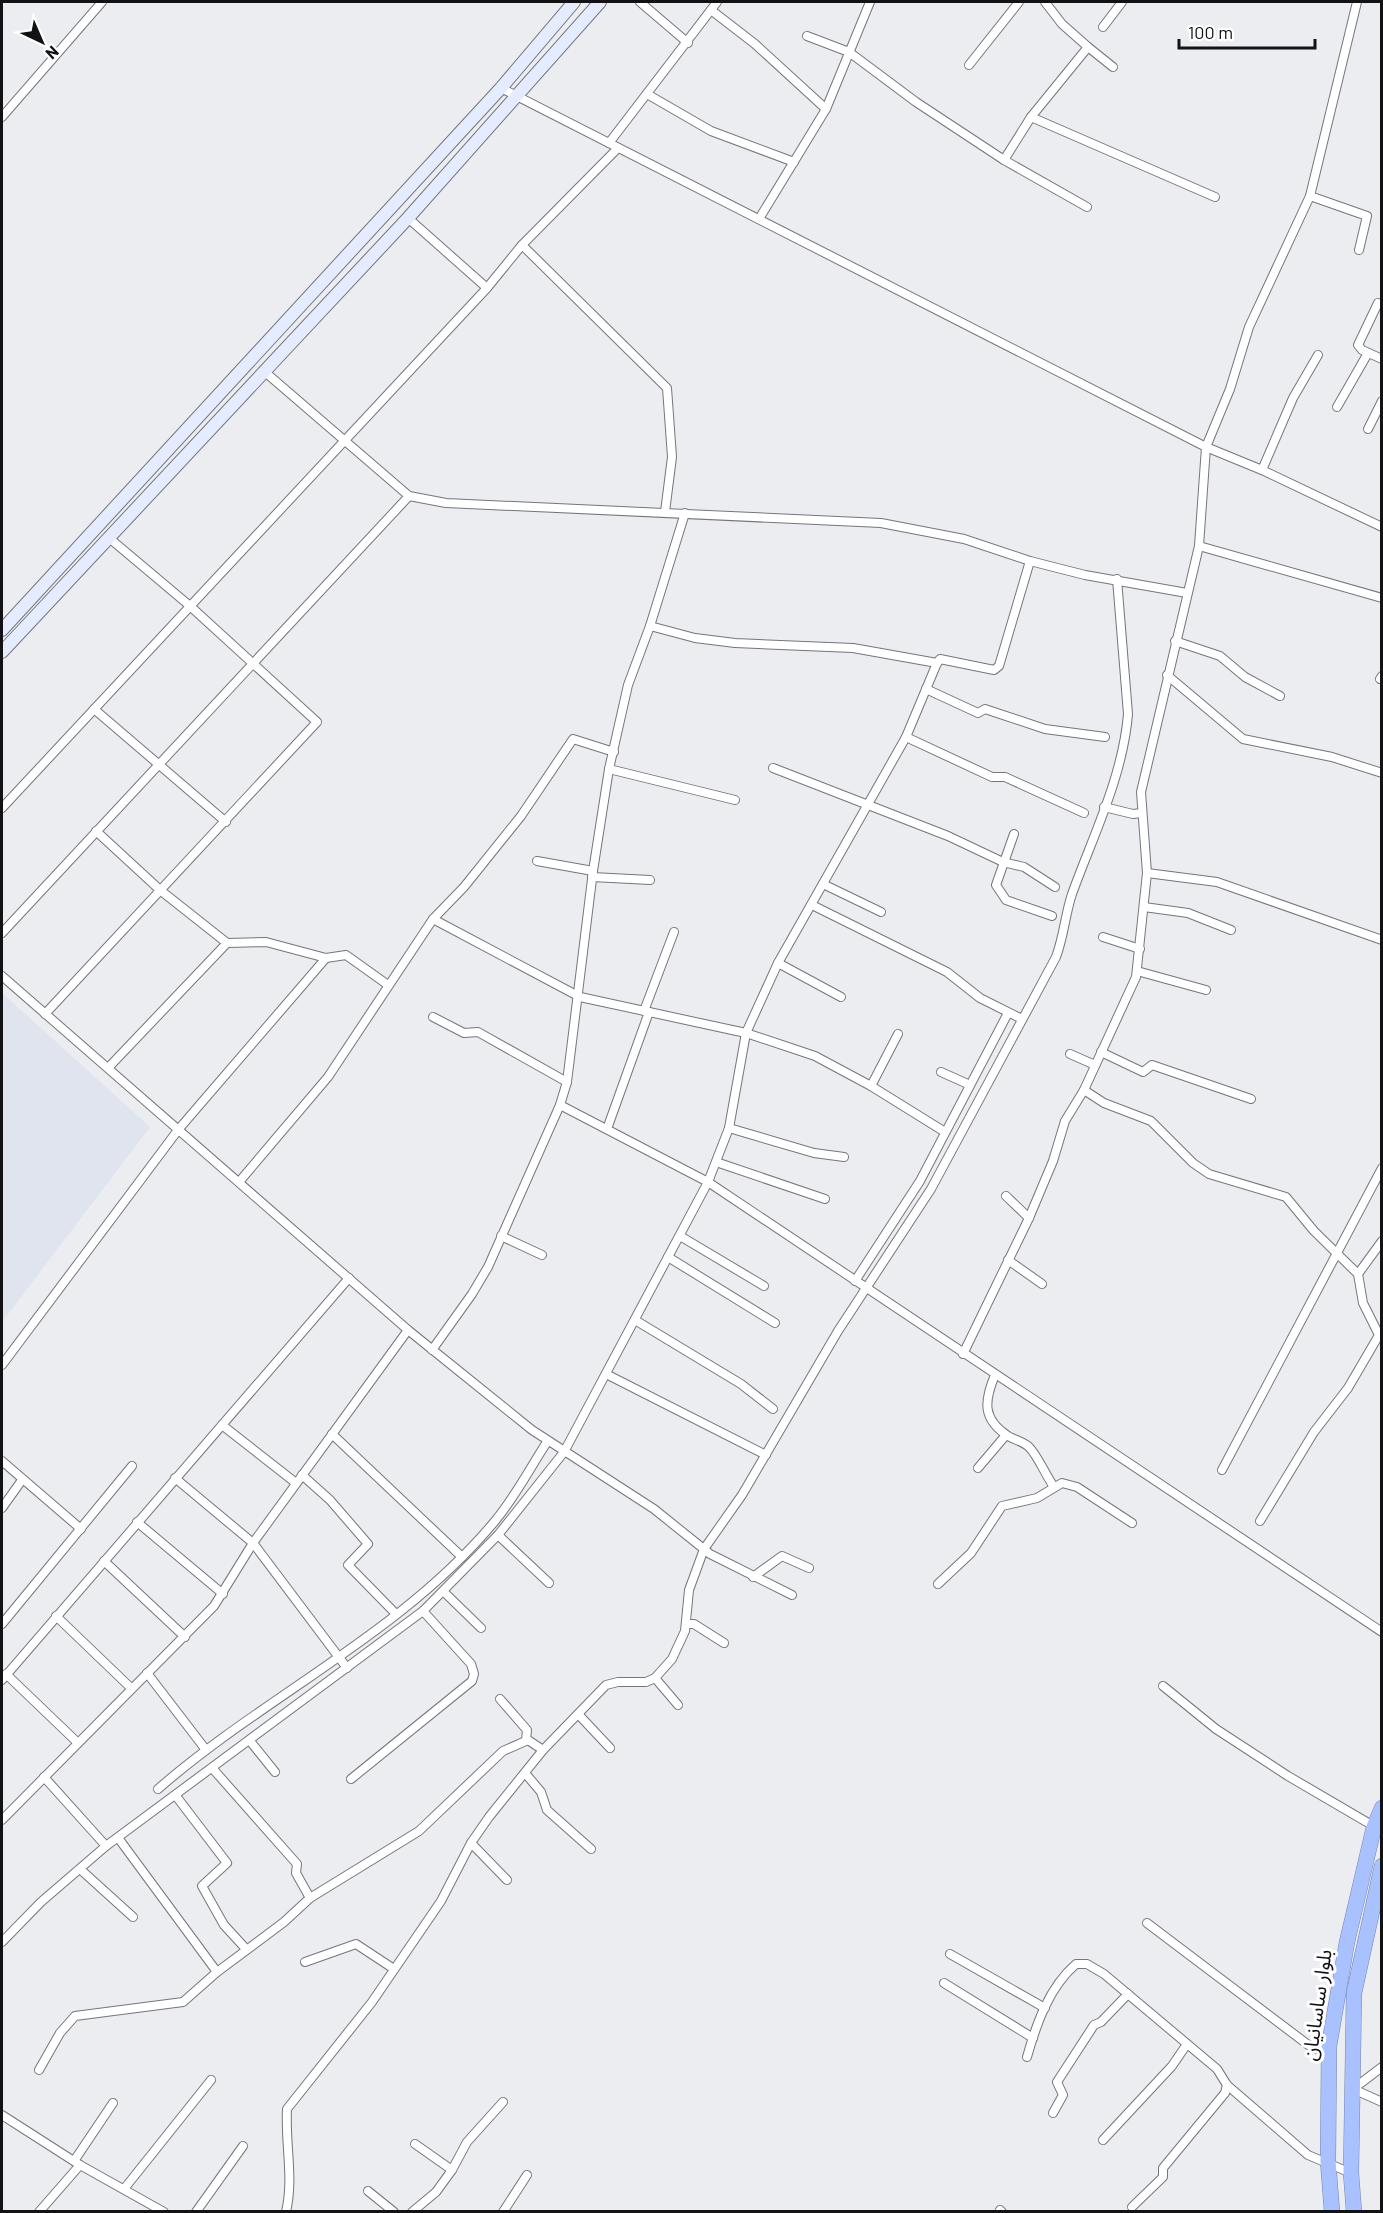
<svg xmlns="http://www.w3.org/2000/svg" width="1383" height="2213" viewBox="0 0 1383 2213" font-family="Barlow,'Noto Sans Arabic',sans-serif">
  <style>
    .built { fill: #e0e4ef }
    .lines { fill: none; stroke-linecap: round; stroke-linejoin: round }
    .street-casing { stroke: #747679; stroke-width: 10 }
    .secondary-casing { stroke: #747679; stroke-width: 14 }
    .highway-casing { stroke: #7484ad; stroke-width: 16 }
    .street { stroke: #fff; stroke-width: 8 }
    .secondary { stroke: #e5ecff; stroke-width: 12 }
    .highway { stroke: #a9c1ff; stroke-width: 15 }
    .labels { text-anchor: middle; stroke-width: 6; stroke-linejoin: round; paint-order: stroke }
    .street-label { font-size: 20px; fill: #121214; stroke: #fff }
  </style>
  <rect width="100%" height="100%" fill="#ebedf0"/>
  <path class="built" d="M 2,993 L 150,1127 L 2,1322 Z"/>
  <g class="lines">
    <g class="street-casing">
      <g id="street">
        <path d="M 640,2 L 688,43"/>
        <path d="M 711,10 L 755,44 L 826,109"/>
        <path d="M 1103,27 L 1122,2"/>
        <path d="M 807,36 L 849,52 L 916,102 L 1004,160 L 1031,117 L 1088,47 L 1062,24 L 1045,2"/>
        <path d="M 1088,47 L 1113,67"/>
        <path d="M 969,65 L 1019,2"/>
        <path d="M 501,88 L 1206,447 L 1262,470 L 1382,527"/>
        <path d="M 647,94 L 711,131 L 794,162"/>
        <path d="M 2,117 L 102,2"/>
        <path d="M 1031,117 L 1215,197"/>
        <path d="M 609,143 L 717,2"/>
        <path d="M 1004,160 L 1087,207"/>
        <path d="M 1310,196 L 1367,216 L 1359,250"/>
        <path d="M 408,218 L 487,288"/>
        <path d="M 759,219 L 826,109 L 870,2"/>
        <path d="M 522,245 L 667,388 L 672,457 L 665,512"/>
        <path d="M 1378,303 L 1358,345 L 1362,350 L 1382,359"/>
        <path d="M 265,372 L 409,496 L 446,503 L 881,523 L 964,539 L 1030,561 L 1085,575 L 1187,593"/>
        <path d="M 1337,407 L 1368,353"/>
        <path d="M 1368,429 L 1382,401"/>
        <path d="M 1262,470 L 1293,398 L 1318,355"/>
        <path d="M 1199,546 L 1382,598"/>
        <path d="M 650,626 L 695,638 L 735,643 L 853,648 L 937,663"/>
        <path d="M 1175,641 L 1220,656 L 1245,677 L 1280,696"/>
        <path d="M 1167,675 L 1243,739 L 1332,757 L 1382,773"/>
        <path d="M 1380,679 L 1382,676"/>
        <path d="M 926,689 L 978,713 L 985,709 L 1045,729 L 1105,737"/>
        <path d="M 94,709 L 226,822"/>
        <path d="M 906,737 L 992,777 L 1005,777 L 1084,813"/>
        <path d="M 773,768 L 948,836 L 1003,862 L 1024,867 L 1055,887"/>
        <path d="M 609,769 L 735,800"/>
        <path d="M 1104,807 L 1133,814 L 1142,813"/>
        <path d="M 2,808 L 487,288 L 522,245 L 618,148"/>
        <path d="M 96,831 L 160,890 L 227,943 L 266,942 L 326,958 L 346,955 L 388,985"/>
        <path d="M 1014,834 L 996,885 L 1006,900 L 1052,916"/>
        <path d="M 537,861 L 593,871"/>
        <path d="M 1147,873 L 1217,882 L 1382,940"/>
        <path d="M 592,877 L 650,880"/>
        <path d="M 823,884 L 881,912"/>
        <path d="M 812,905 L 947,972 L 980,998 L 1020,1018"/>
        <path d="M 1144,907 L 1188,913 L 1231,930"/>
        <path d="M 433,919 L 580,997 L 746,1033 L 815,1056 L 871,1086 L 945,1132"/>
        <path d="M 2,933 L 409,496"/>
        <path d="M 1103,937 L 1140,949"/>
        <path d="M 778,963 L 841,997"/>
        <path d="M 1137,971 L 1206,990"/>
        <path d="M 2,976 L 408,1330 L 532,1430 L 654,1509 L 710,1554 L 792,1595"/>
        <path d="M 644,1011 L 674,932"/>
        <path d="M 45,1014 L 317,722 L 190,606 L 108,537"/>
        <path d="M 433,1017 L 464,1033 L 478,1032 L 567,1082"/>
        <path d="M 1101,1052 L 1143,1072 L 1152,1065 L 1251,1099"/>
        <path d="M 1070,1054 L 1095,1065"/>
        <path d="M 108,1068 L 227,943"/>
        <path d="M 941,1072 L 970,1085"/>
        <path d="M 871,1086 L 898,1034"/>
        <path d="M 1084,1090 L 1104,1103 L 1151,1121 L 1193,1163 L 1209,1174 L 1286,1197 L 1314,1231 L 1358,1274 L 1363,1303 L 1379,1335 L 1348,1388 L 1314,1432 L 1260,1521"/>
        <path d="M 560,1105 L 708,1182 L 1382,1632"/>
        <path d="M 729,1128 L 814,1153 L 844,1157"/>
        <path d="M 607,1129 L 649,1012"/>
        <path d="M 716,1162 L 825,1199"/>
        <path d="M 239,1182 L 328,1077 L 433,919 L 464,887 L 521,816 L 573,739 L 614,752"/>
        <path d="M 1006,1196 L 1029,1218"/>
        <path d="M 501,1236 L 542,1255"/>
        <path d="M 680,1236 L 764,1286"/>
        <path d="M 668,1257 L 775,1323"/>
        <path d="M 1008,1260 L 1042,1284"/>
        <path d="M 1358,1274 L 1382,1241"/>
        <path d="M 855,1281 L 920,1181 L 1008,1013"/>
        <path d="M 635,1320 L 741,1384 L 773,1409"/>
        <path d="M 432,1350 L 472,1294 L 488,1267 L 560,1105 L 567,1082 L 593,871 L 609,769 L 628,685 L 650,626 L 685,513"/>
        <path d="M 963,1354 L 1029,1218 L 1053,1161 L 1065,1121 L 1084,1090 L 1136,977 L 1147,873 L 1141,792 L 1199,546 L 1206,447 L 1230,389 L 1249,327 L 1310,196 L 1357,2"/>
        <path d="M 2,1365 L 178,1130 L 326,958"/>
        <path d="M 606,1374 L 766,1455"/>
        <path d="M 995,1375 C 984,1401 982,1419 1008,1436 C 1015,1440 1024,1442 1029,1447 C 1038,1456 1046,1476 1054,1487"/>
        <path d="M 222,1425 L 296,1483"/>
        <path d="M 332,1434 L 462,1557"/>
        <path d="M 2,1461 L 81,1529"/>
        <path d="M 978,1468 L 1006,1435"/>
        <path d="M 1222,1470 L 1382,1168"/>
        <path d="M 302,1475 L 330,1500 L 368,1544 L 348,1565 L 396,1614"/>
        <path d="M 175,1478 L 253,1543 L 347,1668"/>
        <path d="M 2,1508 L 22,1480"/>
        <path d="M 137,1522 L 223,1594"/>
        <path d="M 498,1535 L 549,1583"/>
        <path d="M 104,1561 L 185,1637"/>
        <path d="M 753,1577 L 782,1556 L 809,1568"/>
        <path d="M 938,1584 L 971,1553 L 1002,1506 L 1037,1498 L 1062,1483 L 1077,1487 L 1132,1523"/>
        <path d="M 444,1592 L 481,1628"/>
        <path d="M 56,1616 L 131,1688"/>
        <path d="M 2,1624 L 132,1466"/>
        <path d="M 686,1624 L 694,1624 L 724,1643"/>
        <path d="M 147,1673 L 206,1750"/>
        <path d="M 6,1674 L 78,1743"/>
        <path d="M 655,1678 L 678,1705"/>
        <path d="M 2,1680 L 349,1278"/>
        <path d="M 1163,1686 L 1216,1729 L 1288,1776 L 1382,1831"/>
        <path d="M 500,1699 L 527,1730 L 526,1740"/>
        <path d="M 578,1714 L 610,1748"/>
        <path d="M 250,1741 L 275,1772"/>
        <path d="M 213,1769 L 297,1864 L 296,1873 L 310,1898"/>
        <path d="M 525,1773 L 541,1792 L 547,1810 L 591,1849"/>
        <path d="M 44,1777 L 106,1846"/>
        <path d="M 351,1779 L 472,1681 L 474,1674 L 471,1664 L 423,1611"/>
        <path d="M 158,1789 C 266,1695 402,1633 495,1521 C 515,1497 530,1468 547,1442"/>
        <path d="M 176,1796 L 227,1863 L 202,1886 L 224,1925 L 246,1949"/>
        <path d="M 2,1820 L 214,1606 L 253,1543 L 408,1330"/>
        <path d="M 119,1839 L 217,1972"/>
        <path d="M 471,1843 L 507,1880"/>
        <path d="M 80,1869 L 133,1917"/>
        <path d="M 1147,1923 L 1307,2044 L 1315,2049 L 1329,2046"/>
        <path d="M 2,1942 L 41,1902 L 106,1846 L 423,1611 L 498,1535 L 564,1452 L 708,1182 L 729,1128 L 746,1033 L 778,963 L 906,737 L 937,663 L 940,659 L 994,670 L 999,666 L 1030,561"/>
        <path d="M 950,1954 L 1045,2008"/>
        <path d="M 305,1962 L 356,1944 L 394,1969"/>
        <path d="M 944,1983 L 1033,2038"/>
        <path d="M 1027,2057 C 1036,2025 1049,1987 1076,1964 L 1087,1964 L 1104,1974 L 1217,2069 L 1227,2085 L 1308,2155 L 1351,2173"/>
        <path d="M 39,2070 L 60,2033 L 75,2016 L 183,2002 L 217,1972 L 284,1922 L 310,1898 L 419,1831 L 503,1751 L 528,1740 L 543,1750"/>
        <path d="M 1353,2089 L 1382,2067"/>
        <path d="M 1353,2089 L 1382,2102"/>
        <path d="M 1053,2113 L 1063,2095 L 1057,2082 L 1094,2025 L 1101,2022 L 1128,1994"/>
        <path d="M 2,2115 L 80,2165 L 164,2212"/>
        <path d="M 1103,2140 L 1172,2066 L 1187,2044"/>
        <path d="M 415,2144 L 452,2170"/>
        <path d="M 74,2161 L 113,2103"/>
        <path d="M 124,2189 L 211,2080"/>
        <path d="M 368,2191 L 394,2212"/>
        <path d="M 1132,2207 L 1163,2177 L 1163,2168 L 1225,2093 L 1227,2085"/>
        <path d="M 1000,2210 L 1002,2212"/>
        <path d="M 39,2212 L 80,2165"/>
        <path d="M 196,2212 L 243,2146"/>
        <path d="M 286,2212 C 294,2178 285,2144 287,2109 L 372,2002 L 441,1901 L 471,1843 L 489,1817 L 543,1750 L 606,1685 L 618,1682 L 646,1682 L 655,1678 L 672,1659 L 685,1631 L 689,1590 L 704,1549 L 742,1495 L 838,1331 L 931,1189 L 1056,957 C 1064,936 1065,915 1072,894 C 1093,836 1123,776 1128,714 L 1117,579"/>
        <path d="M 412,2212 L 436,2192 L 452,2170 L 467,2142 L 503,2102"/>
        <path d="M 503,2212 L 527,2175"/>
      </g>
    </g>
    <g class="secondary-casing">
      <g id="secondary">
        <path d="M 2,630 L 501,88 L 574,2"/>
        <path d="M 2,652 L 408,218 L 600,2"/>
      </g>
    </g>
    <g class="highway-casing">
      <g id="highway">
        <path d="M 1332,2212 L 1328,2161 L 1329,2046 L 1347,1942 L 1374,1827 L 1382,1808"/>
        <path d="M 1354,2212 L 1351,2173 L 1354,1993 L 1382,1866"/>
      </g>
    </g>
    <use href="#street" class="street"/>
    <use href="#secondary" class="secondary"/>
    <use href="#highway" class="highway"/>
  </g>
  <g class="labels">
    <g class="street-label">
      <text transform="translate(1317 2005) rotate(-82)" y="7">بلوار ساسانیان</text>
    </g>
  </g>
  <rect width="1383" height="2213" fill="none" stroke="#121214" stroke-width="6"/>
  <g transform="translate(42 42) rotate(136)" stroke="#ffffff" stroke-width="4.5" paint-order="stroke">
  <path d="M0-4.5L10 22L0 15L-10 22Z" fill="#121214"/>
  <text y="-9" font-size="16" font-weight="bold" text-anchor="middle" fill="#121214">N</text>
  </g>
  <path d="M1179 39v9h136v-9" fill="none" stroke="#121214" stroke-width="3"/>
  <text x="1188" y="39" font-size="18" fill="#121214" stroke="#ffffff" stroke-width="4.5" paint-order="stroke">100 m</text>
</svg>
